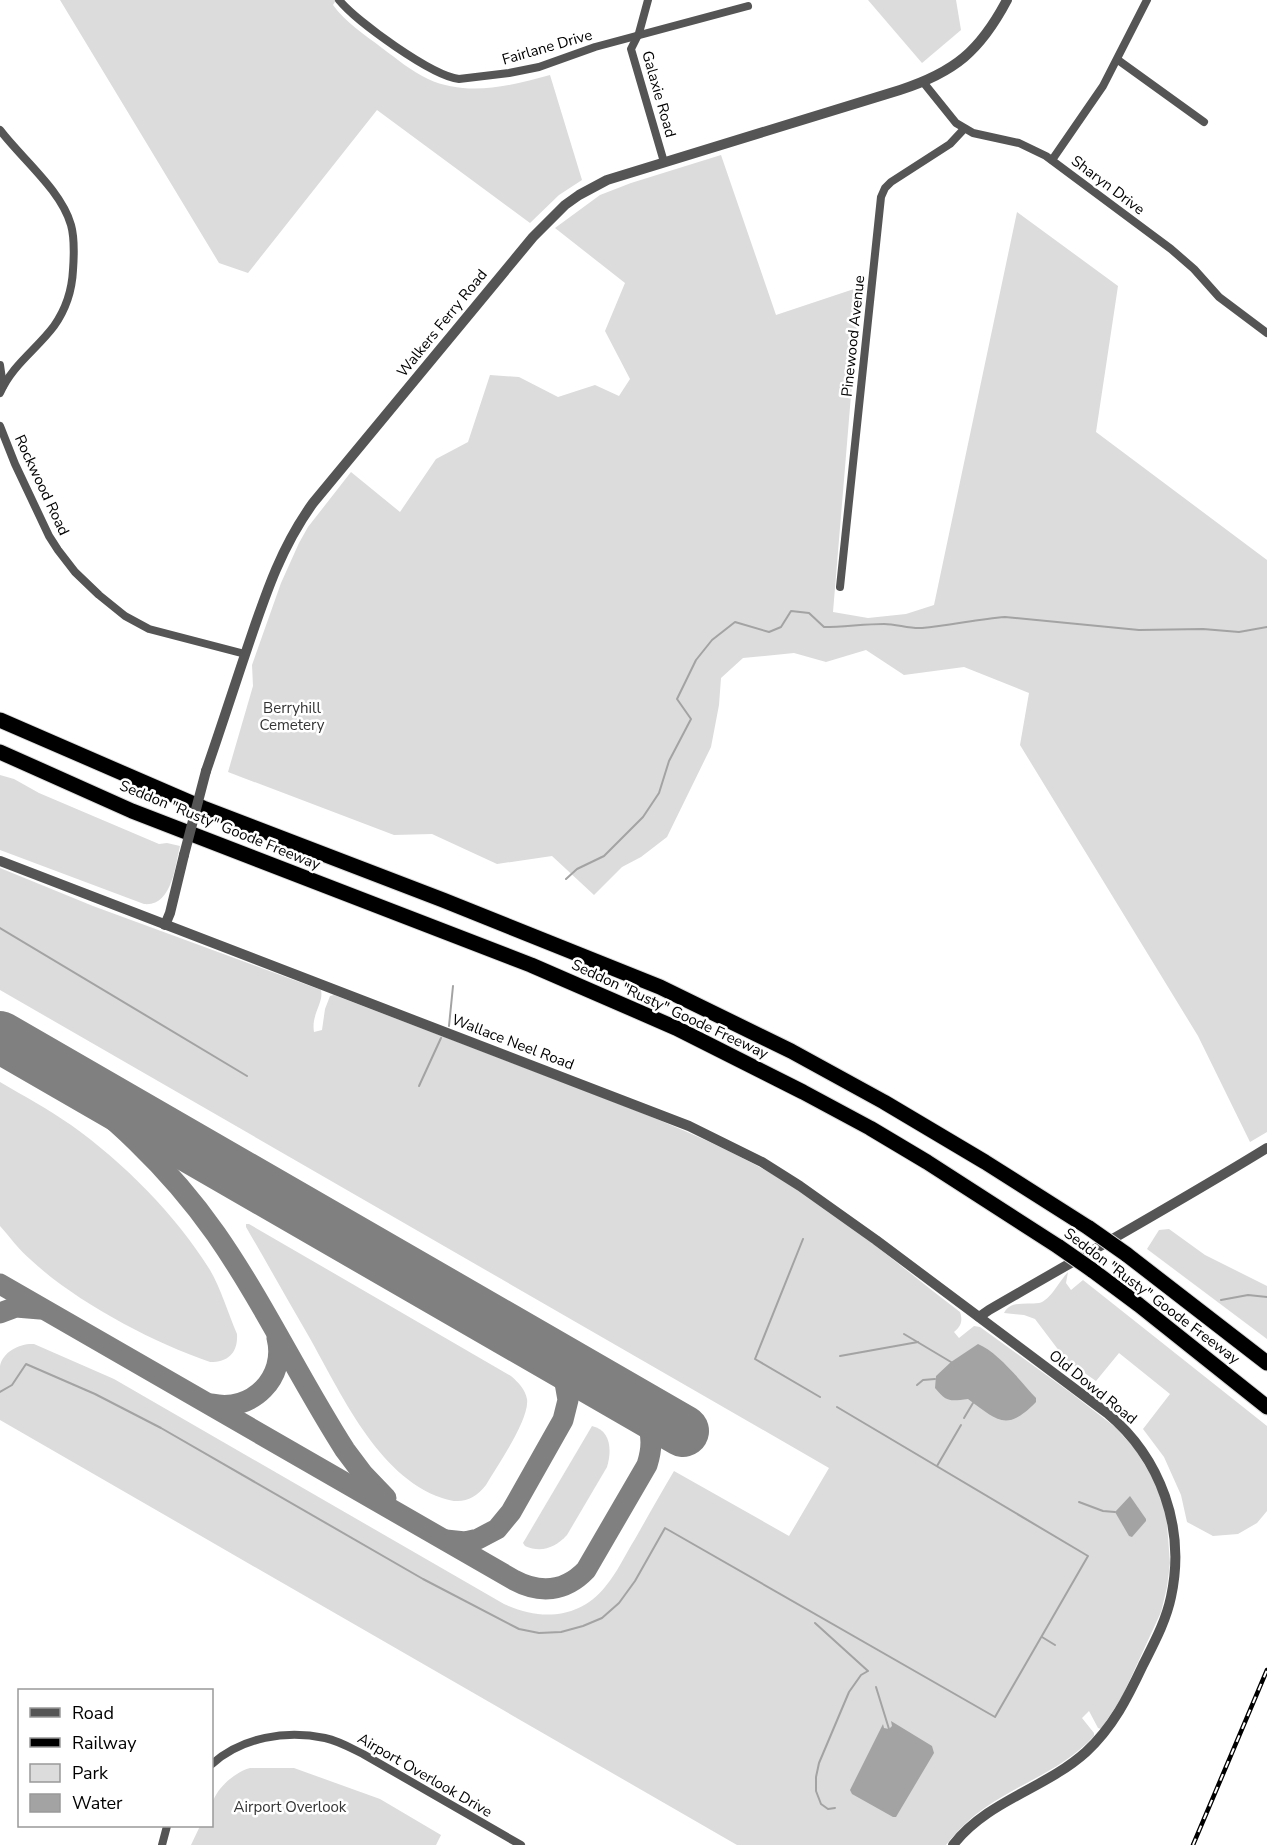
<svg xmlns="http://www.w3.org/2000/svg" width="1267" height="1845" viewBox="0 0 1267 1845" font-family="'Nunito Sans',sans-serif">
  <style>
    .green { fill: #dcdcdc }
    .water { fill: #a3a3a3 }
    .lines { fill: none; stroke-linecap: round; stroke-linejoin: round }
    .stream { stroke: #a3a3a3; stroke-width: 2 }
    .taxiway { stroke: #808080; stroke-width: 21 }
    .runway { stroke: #808080; stroke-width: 52 }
    .motorway-casing { stroke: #dbdbdb; stroke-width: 17 }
    .minor { stroke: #555; stroke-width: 8 }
    .tertiary { stroke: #555; stroke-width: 10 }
    .motorway { stroke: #000; stroke-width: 15 }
    .rail-casing { stroke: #000; stroke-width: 4.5 }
    .rail { stroke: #fff; stroke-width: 2; stroke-dasharray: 7; stroke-linecap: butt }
    .motorway-bridge-casing { stroke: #dbdbdb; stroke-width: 17; stroke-linecap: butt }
    .tertiary-bridge { stroke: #555; stroke-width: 10 }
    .motorway-bridge { stroke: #000; stroke-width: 15 }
    .labels { text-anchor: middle; stroke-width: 5; stroke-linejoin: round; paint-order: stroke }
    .street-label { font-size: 15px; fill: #000; stroke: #fff }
    .park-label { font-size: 15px; fill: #333; stroke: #fff }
  </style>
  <rect width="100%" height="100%" fill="#fff"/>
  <g class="green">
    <path d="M 60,0 L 336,0 L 333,5 C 346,23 364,34 382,48 C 397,59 411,71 428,79 C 467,97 511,86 550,75 L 582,180 L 559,195 L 530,223 L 377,110 L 248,273 L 219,263 Z"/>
    <path d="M 868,0 L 956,0 L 961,30 L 922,63 Z"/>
    <path d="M 721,155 L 776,315 L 860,287 L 833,612 L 868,618 L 906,614 L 934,605 L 1017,212 L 1118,286 L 1096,432 L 1267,560 L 1267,1132 L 1250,1142 L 1198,1036 L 1020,745 L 1029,693 L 964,667 L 904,675 L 866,650 L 826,662 L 794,653 L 743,658 L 721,678 L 719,705 L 711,747 L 667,837 L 641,857 L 622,867 L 594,895 L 552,856 L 497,864 L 432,834 L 394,835 L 228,772 L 253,686 L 252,665 L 281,583 L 299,543 L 308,527 L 351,472 L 400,512 L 436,459 L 468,442 L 490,375 L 519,377 L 558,397 L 595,385 L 619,396 L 630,379 L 605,331 L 625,283 L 555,228 L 600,195 L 631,183 Z"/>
    <path d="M 0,775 L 14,779 L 39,793 L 159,844 L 167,843 L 180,846 C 175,866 172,907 144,904 L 0,850 Z"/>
    <path d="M 0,868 L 93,906 L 321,990 C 324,1003 311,1014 314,1032 L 322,1030 L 325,1009 L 330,996 L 334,995 C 410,1024 486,1053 562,1082 C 627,1107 692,1131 754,1164 C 829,1204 893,1261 960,1312 C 963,1321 961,1326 954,1332 L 959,1338 L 974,1326 L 980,1327 L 1071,1393 L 1115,1427 L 1135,1449 L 1154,1480 L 1166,1512 L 1170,1563 L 1167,1587 L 1161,1612 L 1122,1697 L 1101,1729 L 1098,1728 L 1089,1711 L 1082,1718 L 1094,1733 L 1094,1736 C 1064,1769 1022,1782 986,1807 C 971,1817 958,1830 946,1845 L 737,1845 L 0,1420 C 0,1404 0,1380 0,1366 C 3,1351 21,1343 34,1344 L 114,1379 L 504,1604 C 540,1621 579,1619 605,1587 C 617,1573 625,1555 635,1539 C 648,1516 661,1493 674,1471 L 789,1536 L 829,1468 L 0,990 Z"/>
    <path d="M 0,1082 C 24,1096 48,1109 71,1125 C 124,1163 175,1214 210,1270 C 221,1289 228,1313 237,1334 C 238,1352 229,1362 210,1362 C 152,1342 76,1302 31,1260 C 19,1250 10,1237 0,1226 Z"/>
    <path d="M 246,1224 L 249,1224 L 511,1376 C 519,1383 525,1389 527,1399 C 530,1419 497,1466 486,1485 C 474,1500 461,1505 442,1498 C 377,1476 340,1391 308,1335 C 287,1299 267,1263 246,1227 Z"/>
    <path d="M 1169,1229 L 1205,1255 L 1267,1286 L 1267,1339 L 1147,1249 L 1159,1230 Z"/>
    <path d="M 1068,1272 L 1066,1283 L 1071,1290 L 1083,1280 L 1267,1426 L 1267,1511 L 1257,1523 L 1238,1534 L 1213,1536 L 1187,1522 L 1181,1495 L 1164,1457 L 1143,1429 L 1170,1394 L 1119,1353 L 1096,1381 L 1066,1360 L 1035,1319 L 1024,1315 L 1004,1313 C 1010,1300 1027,1305 1039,1303 C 1050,1301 1060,1280 1068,1272 Z"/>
    <path d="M 592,1426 C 611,1430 612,1451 607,1467 L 567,1535 C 555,1548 541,1553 525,1546 L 523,1543 Z"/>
    <path d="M 250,1768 L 294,1768 L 380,1799 L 441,1835 L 436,1845 L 191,1845 L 200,1826 L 212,1826 C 212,1819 210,1811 212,1805 C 215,1789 235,1772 250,1768 Z"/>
  </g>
  <g class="water">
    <path d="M 978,1344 C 998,1352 1021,1382 1036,1398 L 1036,1402 C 1006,1433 997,1420 968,1399 C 951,1401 947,1403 935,1388 L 936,1376 L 951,1362 Z"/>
    <path d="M 1130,1496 L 1146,1519 L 1146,1521 L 1132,1537 L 1129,1536 L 1115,1512 Z"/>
    <path d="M 891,1721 L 932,1746 L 934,1753 L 896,1817 L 893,1817 L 852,1794 L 850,1790 L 883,1724 L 884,1728 L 889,1729 L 892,1726 Z"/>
  </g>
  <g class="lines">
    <g class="stream">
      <path d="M 566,879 L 577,869 L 604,856 L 643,817 L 659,793 L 669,761 L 691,719 L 677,699 L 696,660 L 712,640 L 735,622 L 769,632 L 781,627 L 791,611 L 809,613 L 824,627 C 844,627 864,624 884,624 C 897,624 909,629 922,628 C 949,626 977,619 1005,617 L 1139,630 L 1203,629 L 1239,632 L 1267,627"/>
      <path d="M 0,928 L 247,1076"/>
      <path d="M 449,1026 L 453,986"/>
      <path d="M 419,1086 L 441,1038"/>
      <path d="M 803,1239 L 755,1359 L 820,1397"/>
      <path d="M 1221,1300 L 1248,1295 L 1267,1297"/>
      <path d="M 904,1334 L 951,1362"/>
      <path d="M 840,1356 L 918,1342"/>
      <path d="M 917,1385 L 923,1380 L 935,1379"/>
      <path d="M 0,1392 L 12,1385 L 26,1364 L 95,1394 L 161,1428 L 423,1579 L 519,1629 L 539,1633 L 561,1632 L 583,1626 L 602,1618 L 619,1603 L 635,1581 L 665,1528 L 995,1717 L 1088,1556 L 837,1407"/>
      <path d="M 964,1418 L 973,1403"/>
      <path d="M 937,1466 L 961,1425"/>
      <path d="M 1079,1502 L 1103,1511 L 1115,1512"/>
      <path d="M 815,1623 L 868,1671 L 861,1675 L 849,1692 L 819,1763 L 816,1777 L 816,1791 L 821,1804 L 828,1809 L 835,1808"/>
      <path d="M 1042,1637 L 1055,1645"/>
      <path d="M 876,1687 L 889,1729"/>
    </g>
    <g class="taxiway">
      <path d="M 42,1061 C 110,1114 167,1164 216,1234 C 264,1303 300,1380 345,1450 L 363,1474 L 386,1498"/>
      <path d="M 0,1284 L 514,1580 C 540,1594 565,1592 586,1570 L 647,1465 C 656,1437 650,1419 628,1399"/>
      <path d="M 0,1313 L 16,1307 L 40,1309"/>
      <path d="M 212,1404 C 252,1413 287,1377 277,1338"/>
      <path d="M 446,1540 L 465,1542 L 478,1539 L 497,1529 L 511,1512 L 563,1420 L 568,1400 L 564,1377 L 555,1361 L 535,1345"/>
    </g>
    <path class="runway" d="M 0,1037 L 683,1431"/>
    <g class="motorway-casing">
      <g id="motorway">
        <path d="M 0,720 L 203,808 L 443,900 L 660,987 L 791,1051 L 884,1102 L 985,1162 L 1089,1228"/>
        <path d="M 0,752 L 132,811 L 531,965 L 676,1028 L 803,1092 L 870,1128 L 927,1162 L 1059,1247"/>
        <path d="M 1126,1254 L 1267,1363"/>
        <path d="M 1092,1270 L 1139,1305 L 1267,1407"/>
      </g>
    </g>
    <g class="minor">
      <path d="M 339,0 C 357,22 432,76 459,79 L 509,73 L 539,67 L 595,47 L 748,6"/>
      <path d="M 648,0 L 639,33 L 631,49 L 664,162"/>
      <path d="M 1118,60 L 1204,122"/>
      <path d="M 923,82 L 956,123 L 973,133 L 1019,143 L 1046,156 L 1171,249 L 1194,269 L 1219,297 L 1267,333"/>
      <path d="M 0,130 C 22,159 61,190 71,225 C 75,239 74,256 73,270 C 72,291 66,309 54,326 C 37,349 12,365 0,393"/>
      <path d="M 1052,160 L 1103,86 L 1147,0"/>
      <path d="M 0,365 L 3,386"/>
      <path d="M 0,426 L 15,464 L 49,536 L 58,550 L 75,572 L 99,595 L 125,616 L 149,629 L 245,654"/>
      <path d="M 840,587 L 881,197 L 885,188 L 891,182 L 950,144 L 964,129"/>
      <path d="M 212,1764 C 242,1737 286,1730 325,1738 C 339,1741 351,1748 363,1754 L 521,1845"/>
      <path d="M 162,1845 L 167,1826"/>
    </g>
    <g class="tertiary">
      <path d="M 206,771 C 221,728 235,684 250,640 C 267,590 282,546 313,503 L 533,237 L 565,205 L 579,195 L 607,180 L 900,90 C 955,72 980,51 1007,0"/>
      <path d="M 0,861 L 689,1126 L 762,1162 L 800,1186 L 876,1240 L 1107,1413 C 1161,1458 1186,1528 1171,1597 C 1166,1621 1154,1643 1143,1665 C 1128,1697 1113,1727 1086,1752 C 1045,1789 988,1800 953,1845"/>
      <path d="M 165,925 L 170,913 L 184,855"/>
      <path d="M 979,1317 L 989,1310 C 1082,1256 1176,1204 1267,1148"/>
    </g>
    <use href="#motorway" class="motorway"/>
    <g class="rail-casing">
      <path id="rail" d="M 1193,1845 L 1267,1670"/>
    </g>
    <use href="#rail" class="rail"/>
    <g class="motorway-bridge-casing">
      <g id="motorway-bridge">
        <path d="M 1089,1228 L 1126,1254"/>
        <path d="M 1059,1247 L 1092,1270"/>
      </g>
    </g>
    <path class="tertiary-bridge" d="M 184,855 L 206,771"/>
    <use href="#motorway-bridge" class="motorway-bridge"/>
  </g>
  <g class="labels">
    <g class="street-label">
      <text transform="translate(547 47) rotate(-16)" y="5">Fairlane Drive</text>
      <text transform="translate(659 94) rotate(74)" y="5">Galaxie Road</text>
      <text transform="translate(1108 185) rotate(37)" y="5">Sharyn Drive</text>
      <text transform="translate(442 323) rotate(-51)" y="5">Walkers Ferry Road</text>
      <text transform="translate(853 336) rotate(-84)" y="5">Pinewood Avenue</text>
      <text transform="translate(42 485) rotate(65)" y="5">Rockwood Road</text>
      <text transform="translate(220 825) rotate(22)" y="5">Seddon "Rusty" Goode Freeway</text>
      <text transform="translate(670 1009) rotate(25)" y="5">Seddon "Rusty" Goode Freeway</text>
      <text transform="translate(513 1042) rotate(21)" y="5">Wallace Neel Road</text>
      <text transform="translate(1152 1296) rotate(37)" y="5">Seddon "Rusty" Goode Freeway</text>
      <text transform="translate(1093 1387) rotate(39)" y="5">Old Dowd Road</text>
      <text transform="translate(425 1775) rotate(30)" y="5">Airport Overlook Drive</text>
    </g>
    <g class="park-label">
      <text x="292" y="713">Berryhill<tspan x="292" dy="17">Cemetery</tspan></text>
      <text x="290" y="1812">Airport Overlook</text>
    </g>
  </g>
  <rect x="18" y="1689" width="195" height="138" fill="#ffffff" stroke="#999999" stroke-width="1.5"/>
  <rect x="30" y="1708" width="30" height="9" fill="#555555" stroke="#999999" stroke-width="1.5"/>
  <text x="72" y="1719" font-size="18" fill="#000000">Road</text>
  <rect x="30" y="1738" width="30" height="9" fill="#000000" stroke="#999999" stroke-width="1.5"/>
  <text x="72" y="1749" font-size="18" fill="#000000">Railway</text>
  <rect x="30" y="1764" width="30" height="18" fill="#dcdcdc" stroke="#999999" stroke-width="1.5"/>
  <text x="72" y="1779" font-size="18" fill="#000000">Park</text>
  <rect x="30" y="1794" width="30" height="18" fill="#a3a3a3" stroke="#999999" stroke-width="1.5"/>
  <text x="72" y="1809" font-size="18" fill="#000000">Water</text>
</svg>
